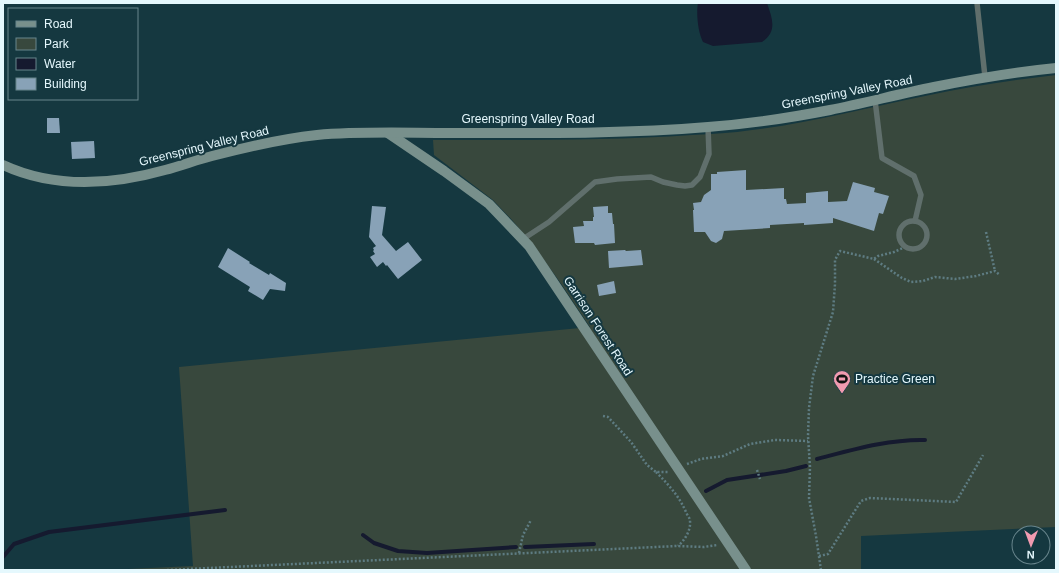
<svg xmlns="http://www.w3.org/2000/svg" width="1059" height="573" viewBox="0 0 1059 573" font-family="Helvetica,sans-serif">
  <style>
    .green { fill: #38483d }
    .water { fill: #151a2f }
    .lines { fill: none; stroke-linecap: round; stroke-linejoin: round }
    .stream { stroke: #151a2f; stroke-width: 4 }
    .building { fill: #88a2b7 }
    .path { stroke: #5e7c82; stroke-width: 2.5; stroke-dasharray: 2 2; stroke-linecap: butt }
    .service { stroke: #606f6c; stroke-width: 5.5 }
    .secondary { stroke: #78908c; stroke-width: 10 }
    .labels { text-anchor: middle; stroke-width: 4; stroke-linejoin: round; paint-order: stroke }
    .street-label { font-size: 12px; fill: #e5f8fd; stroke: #153840 }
    .poi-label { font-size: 12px; fill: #e5f8fd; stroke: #153840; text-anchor: start }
  </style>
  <rect width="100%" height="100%" fill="#153840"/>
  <path class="green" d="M 1056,75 L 1056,527 L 861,536 L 861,570 L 107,570 L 193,566 L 179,367 L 590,327 L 562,285 L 534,246 L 512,220 L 493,200 L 434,155 L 433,140 C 519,140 606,141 692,135 C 712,134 732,133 752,130 C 810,123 867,108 925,96 C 968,87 1012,80 1056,75 Z"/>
  <path class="water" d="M 698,3 L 767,3 C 772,18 778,31 762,42 L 713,46 L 703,42 C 698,32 696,14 698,3 Z"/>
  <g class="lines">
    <g class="stream">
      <path d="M 817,459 C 852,450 889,439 925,440"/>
      <path d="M 706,491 L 727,480 L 786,471 L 806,466"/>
      <path d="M 363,535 L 374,543 L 398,551 L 427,553 L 516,547"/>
      <path d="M 525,547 L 594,544"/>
      <path d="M 3,557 L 14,544 L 49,532 L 225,510"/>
    </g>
  </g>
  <g class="building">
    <path d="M 47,118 L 59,118 L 60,133 L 47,133 Z"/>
    <path d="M 94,141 L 95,158 L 72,159 L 71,142 Z"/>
    <path d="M 746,170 L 746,190 L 784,188 L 784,199 L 786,199 L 787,204 L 806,203 L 806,193 L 828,191 L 828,202 L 847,201 L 853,182 L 875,188 L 874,192 L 889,196 L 883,214 L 879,213 L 874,231 L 833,218 L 833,223 L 804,225 L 804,223 L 770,225 L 770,228 L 724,231 L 722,239 L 716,243 L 711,241 L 705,232 L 694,232 L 693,210 L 694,210 L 693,203 L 701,202 L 704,195 L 711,190 L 711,174 L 717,174 L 717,172 Z"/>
    <path d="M 372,206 L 386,207 L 382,235 L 396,251 L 408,242 L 422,260 L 398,279 L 387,265 L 386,266 L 383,262 L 377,267 L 370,257 L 375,254 L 373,251 L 374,250 L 373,248 L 376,246 L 369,237 Z"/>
    <path d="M 608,206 L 608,213 L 612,213 L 613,224 L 614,224 L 615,243 L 595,245 L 594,243 L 575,243 L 573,227 L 584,226 L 583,221 L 593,221 L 593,217 L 594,217 L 593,207 Z"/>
    <path d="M 228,248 L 250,262 L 249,263 L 269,275 L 270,273 L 286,283 L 285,291 L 270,289 L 263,300 L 248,291 L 250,287 L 218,267 Z"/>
    <path d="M 625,250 L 626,251 L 641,250 L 643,265 L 609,268 L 608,251 Z"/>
    <path d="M 614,281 L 616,293 L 599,296 L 597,285 Z"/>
  </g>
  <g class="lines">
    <g class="path">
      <path d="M 986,232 L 995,271"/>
      <path d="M 874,259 L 902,278 L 911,282 L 923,281 L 935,277 L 955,279 L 976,276 L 995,271 L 1000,275"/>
      <path d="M 603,416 L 608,417 L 631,442 L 647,465 L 656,472 L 668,472"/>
      <path d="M 687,464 L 701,459 L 723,456 L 750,444 L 775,440 L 808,441"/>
      <path d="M 757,470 L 760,479"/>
      <path d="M 656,472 C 668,484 679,496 686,512 C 687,515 690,518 690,521 C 691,530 685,540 678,546"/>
      <path d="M 519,553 L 523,535 L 531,520"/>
      <path d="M 819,556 L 828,554 L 861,501 L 870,498 L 956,502 L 983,455"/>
      <path d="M 167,570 L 677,546 L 704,547 L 717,545"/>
      <path d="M 821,570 L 816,536 L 809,498 L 810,467 L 808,436 L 809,408 L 813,376 L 833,312 L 835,284 L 835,260 L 840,251 L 874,259 L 878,256 L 894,252 L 905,247"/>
    </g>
    <g class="service">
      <path d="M 977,3 L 985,77"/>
      <path d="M 875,100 L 882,158 L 914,176 L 921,195 L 915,221"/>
      <circle cx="913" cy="235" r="14"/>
      <path d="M 523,239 L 549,222 L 595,182 L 617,179 L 651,177 L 663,182 L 677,185 L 685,186 L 692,185 L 700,177 L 709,154 L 708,127"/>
    </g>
    <g class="secondary">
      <path d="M 388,133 L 444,171 L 489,204 L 529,246 L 746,570"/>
      <path d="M 3,165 C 55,189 112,185 165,170 C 181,166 196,160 212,156 C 246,147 281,139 317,135 C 361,131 406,133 450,133 C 536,133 622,134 708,127 C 749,124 789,118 830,110 C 865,103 899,94 934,87 C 974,79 1015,72 1056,68"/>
    </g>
  </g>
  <defs>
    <g id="stadium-pin" transform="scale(0.9)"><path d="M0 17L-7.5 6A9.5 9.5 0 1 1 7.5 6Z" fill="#f19ab0" stroke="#153840"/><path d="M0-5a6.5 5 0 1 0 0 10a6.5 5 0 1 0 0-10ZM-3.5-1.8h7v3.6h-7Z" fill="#111"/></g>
  </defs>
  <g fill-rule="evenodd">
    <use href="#stadium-pin" x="842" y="379"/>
  </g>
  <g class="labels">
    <g class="street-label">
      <text transform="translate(847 92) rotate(-11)" y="4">Greenspring Valley Road</text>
      <text x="528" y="123">Greenspring Valley Road</text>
      <text transform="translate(204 146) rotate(-14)" y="4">Greenspring Valley Road</text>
      <text transform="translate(598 326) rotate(57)" y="4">Garrison Forest Road</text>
    </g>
    <g class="poi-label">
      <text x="855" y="383">Practice Green</text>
    </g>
  </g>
  <rect width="1059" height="573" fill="none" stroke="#e5f8fd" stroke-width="8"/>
  <rect x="8" y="8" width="130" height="92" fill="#153840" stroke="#68858c"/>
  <rect x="16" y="21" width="20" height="6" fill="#78908c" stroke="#68858c"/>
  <text x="44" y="28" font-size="12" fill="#e5f8fd">Road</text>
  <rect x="16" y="38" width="20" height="12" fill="#38483d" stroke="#68858c"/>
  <text x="44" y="48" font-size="12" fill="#e5f8fd">Park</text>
  <rect x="16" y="58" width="20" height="12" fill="#151a2f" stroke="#68858c"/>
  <text x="44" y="68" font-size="12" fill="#e5f8fd">Water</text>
  <rect x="16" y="78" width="20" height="12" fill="#88a2b7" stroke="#68858c"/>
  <text x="44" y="88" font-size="12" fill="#e5f8fd">Building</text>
  <g transform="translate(1031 545) rotate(181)"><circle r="19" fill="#153840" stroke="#68858c"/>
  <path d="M0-3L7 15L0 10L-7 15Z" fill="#f19ab0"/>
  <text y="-6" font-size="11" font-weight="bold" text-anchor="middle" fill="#e5f8fd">N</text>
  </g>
</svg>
